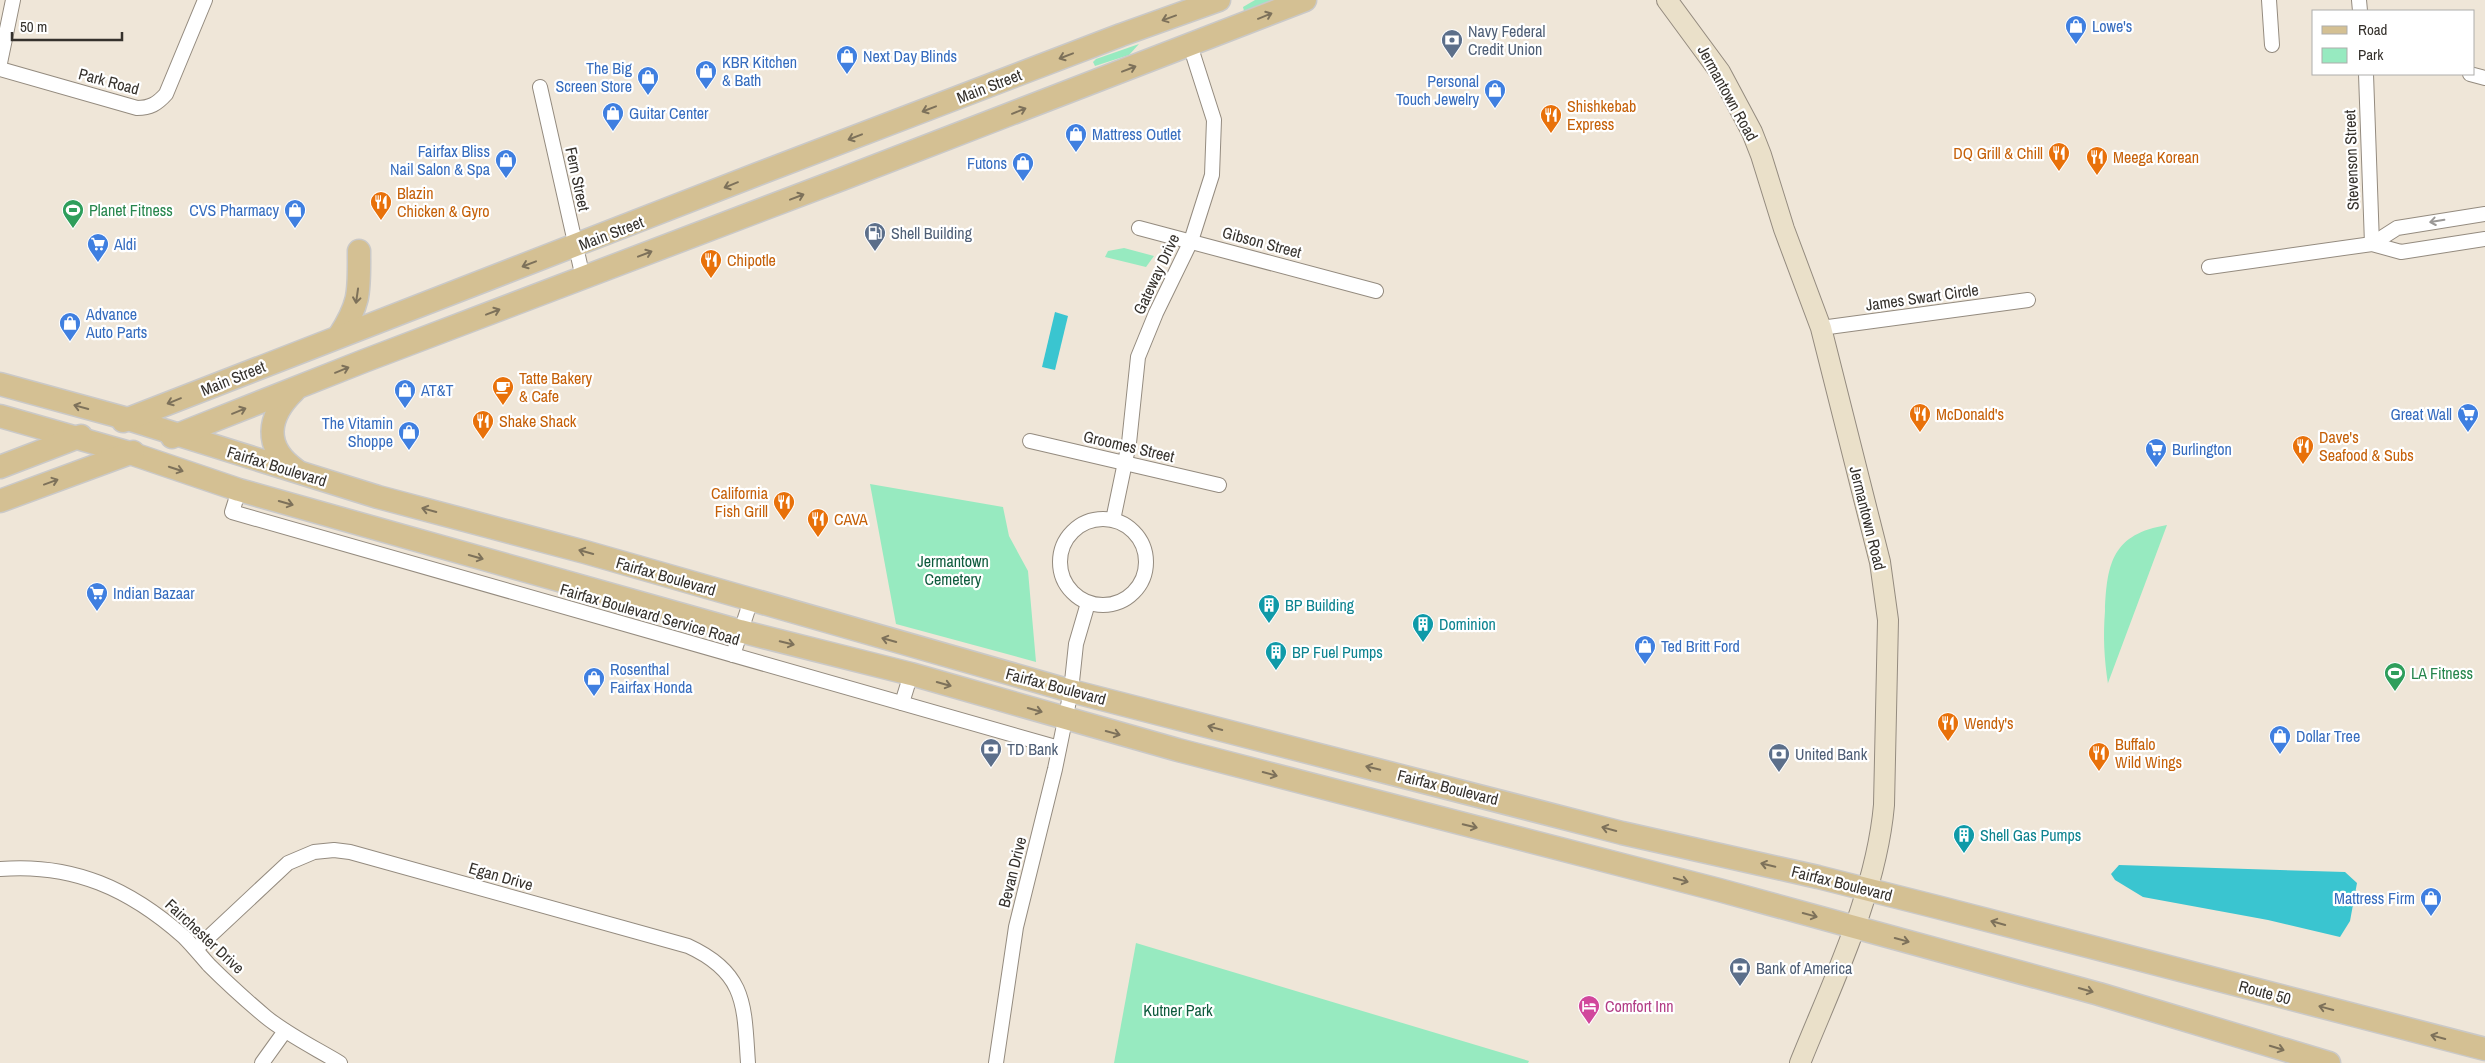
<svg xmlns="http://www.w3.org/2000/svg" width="2485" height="1063" viewBox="0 0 2485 1063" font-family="'Archivo Narrow',sans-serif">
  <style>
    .green { fill: #97eac0 }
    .water { fill: #3ac5d0 }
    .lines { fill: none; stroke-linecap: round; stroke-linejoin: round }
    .minor-casing { stroke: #948b7f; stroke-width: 16 }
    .secondary-casing { stroke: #948b7f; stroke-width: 22 }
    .primary-casing { stroke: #cac9c8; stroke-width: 25 }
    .minor { stroke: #fff; stroke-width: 14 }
    .secondary { stroke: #eae0c9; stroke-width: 20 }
    .primary { stroke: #d4c093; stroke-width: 22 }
    .oneway { stroke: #7d715a }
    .oneway2 { stroke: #9a9896 }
    .labels { text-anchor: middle; stroke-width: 4.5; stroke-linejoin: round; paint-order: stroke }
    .shop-label { font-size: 16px; fill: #366cbe; stroke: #fff; text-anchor: start }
    .service-label { font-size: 16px; fill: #4e5e75; stroke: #fff; text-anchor: start }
    .street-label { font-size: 16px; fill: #35312c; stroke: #fff }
    .food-label { font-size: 16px; fill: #c56008; stroke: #fff; text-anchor: start }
    .leisure-label { font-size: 16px; fill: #27864d; stroke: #fff; text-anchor: start }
    .park-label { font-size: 16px; fill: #0e5b3d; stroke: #fff }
    .culture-label { font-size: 16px; fill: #0d838f; stroke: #fff; text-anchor: start }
    .hotel-label { font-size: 16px; fill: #b23c85; stroke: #fff; text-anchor: start }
  </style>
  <rect width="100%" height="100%" fill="#efe6d8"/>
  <g class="green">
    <path d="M 1255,0 L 1281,0 L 1249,12 L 1244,11 L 1243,7 Z"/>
    <path d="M 1139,44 L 1129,55 L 1095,66 L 1093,62 L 1096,59 Z"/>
    <path d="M 1124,248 L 1154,256 L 1146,267 L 1105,257 L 1108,251 Z"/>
    <path d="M 870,484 L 1003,507 L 1009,536 L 1028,571 L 1036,662 L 896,624 Z"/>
    <path d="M 2167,525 L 2108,683 L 2108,684 C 2104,658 2103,636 2105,611 C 2107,562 2113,534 2167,525 Z"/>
    <path d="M 1136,943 L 1529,1061 L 1528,1063 L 1114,1063 Z"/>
  </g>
  <g class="water">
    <path d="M 1055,312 L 1068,316 L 1055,370 L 1042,367 Z"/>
    <path d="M 2119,865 L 2345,872 L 2357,883 L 2350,921 L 2340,937 L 2268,920 L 2143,897 L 2115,880 L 2111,874 Z"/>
  </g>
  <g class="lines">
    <g class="minor-casing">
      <g id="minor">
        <path d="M 2269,0 L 2272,45"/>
        <path d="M 2359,0 L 2360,11"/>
        <path d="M 0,63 L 13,0"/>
        <path d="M 0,69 L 137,108 C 150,108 157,104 166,94 L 205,0"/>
        <path d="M 2366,74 L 2372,244"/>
        <path d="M 2470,74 L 2485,78"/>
        <path d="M 540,87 L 583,278"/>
        <path d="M 1139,228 L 1376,291"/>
        <path d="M 2372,244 L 2397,228 L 2485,214"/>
        <path d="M 2209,267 L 2372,244 L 2401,252 L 2485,239"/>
        <path d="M 1821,328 L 2028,300"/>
        <path d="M 1030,441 L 1219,485"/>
        <path d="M 239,490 L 232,512 L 1059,748"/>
        <circle cx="1103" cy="562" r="43"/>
        <path d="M 1113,520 L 1129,443 L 1138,357 L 1156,313 L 1191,241 L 1212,175 L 1214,120 L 1190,45"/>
        <path d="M 733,655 L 751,600"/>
        <path d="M 902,703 L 911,674"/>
        <path d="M 0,869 C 73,863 130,889 184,937 C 193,946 201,956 209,965 C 227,983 247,1001 266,1017 C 288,1035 315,1048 340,1063"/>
        <path d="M 196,949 L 288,863 L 314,852 L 334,850 L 350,852 L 688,946 C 747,973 744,1006 748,1063"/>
        <path d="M 262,1063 L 285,1031"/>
        <path d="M 996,1063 L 1016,927 L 1055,769 L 1071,691 L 1076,644 L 1088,603"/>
      </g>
    </g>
    <g class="secondary-casing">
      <path id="secondary" d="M 1667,0 L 1720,72 L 1752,132 L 1761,155 L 1784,229 L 1821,328 L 1880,562 L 1888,620 L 1884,805 C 1876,894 1833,981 1800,1063"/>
    </g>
    <g class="primary-casing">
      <g id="primary">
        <path d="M 339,336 C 361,302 359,291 359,251"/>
        <path d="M 0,384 L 128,419 L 378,497 L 585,552 L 1071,691 L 1622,833 L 1818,877 L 1937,907 L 2485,1049"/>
        <path d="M 294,391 C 267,417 263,447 296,470"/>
        <path d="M 0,416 L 130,453 L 239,490 L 740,631 L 911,674 L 1178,750 L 1719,890 L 2099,994 L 2329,1063"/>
        <path d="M 123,421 L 758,174 L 1121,35 L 1219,0"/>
        <path d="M 172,437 L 364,361 L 842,179 L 1305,0"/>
        <path d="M 0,467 L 81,436"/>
        <path d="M 0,501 L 133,452"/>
      </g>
    </g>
    <use href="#minor" class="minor"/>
    <use href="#secondary" class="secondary"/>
    <use href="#primary" class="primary"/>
  </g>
  <defs><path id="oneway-shaft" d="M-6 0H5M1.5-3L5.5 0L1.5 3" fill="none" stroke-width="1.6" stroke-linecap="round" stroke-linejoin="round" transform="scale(1.25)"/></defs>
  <g class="oneway">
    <use href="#oneway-shaft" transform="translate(1265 16) rotate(-22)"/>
    <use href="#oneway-shaft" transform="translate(1169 18) rotate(160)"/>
    <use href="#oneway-shaft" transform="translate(1066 56) rotate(159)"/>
    <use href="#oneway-shaft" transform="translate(1129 69) rotate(-21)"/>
    <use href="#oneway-shaft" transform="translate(929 109) rotate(159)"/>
    <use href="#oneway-shaft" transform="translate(1019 111) rotate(-22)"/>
    <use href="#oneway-shaft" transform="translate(855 137) rotate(159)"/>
    <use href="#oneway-shaft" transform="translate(731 185) rotate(158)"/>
    <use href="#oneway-shaft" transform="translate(797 197) rotate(-21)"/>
    <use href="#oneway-shaft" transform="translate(645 254) rotate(-21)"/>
    <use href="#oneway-shaft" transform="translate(529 264) rotate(159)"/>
    <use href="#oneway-shaft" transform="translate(357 296) rotate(98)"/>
    <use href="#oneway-shaft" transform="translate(493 312) rotate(-21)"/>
    <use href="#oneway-shaft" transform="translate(342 370) rotate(-22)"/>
    <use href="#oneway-shaft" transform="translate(174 401) rotate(158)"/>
    <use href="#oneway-shaft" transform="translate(81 407) rotate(-165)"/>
    <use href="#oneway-shaft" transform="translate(239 411) rotate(-22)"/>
    <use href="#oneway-shaft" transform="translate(176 469) rotate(18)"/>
    <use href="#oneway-shaft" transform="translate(51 482) rotate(-20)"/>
    <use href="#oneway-shaft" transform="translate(286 503) rotate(16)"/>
    <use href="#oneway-shaft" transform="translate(429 510) rotate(-165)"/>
    <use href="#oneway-shaft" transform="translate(586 552) rotate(-164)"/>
    <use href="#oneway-shaft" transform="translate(476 557) rotate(16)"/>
    <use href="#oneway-shaft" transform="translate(889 640) rotate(-164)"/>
    <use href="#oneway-shaft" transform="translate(787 643) rotate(14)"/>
    <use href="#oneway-shaft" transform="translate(944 684) rotate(16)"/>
    <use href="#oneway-shaft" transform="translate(1035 710) rotate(16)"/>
    <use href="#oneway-shaft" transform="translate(1215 728) rotate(-165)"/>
    <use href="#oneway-shaft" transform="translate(1113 733) rotate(15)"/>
    <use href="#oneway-shaft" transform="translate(1373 768) rotate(-166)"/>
    <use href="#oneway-shaft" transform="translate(1270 774) rotate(15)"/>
    <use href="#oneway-shaft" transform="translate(1470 826) rotate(14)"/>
    <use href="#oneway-shaft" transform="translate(1609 829) rotate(-165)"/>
    <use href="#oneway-shaft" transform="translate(1768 865) rotate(-167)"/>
    <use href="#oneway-shaft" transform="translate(1681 880) rotate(15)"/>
    <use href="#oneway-shaft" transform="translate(1810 915) rotate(15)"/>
    <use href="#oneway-shaft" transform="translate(1998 923) rotate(-164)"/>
    <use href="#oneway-shaft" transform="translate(1902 940) rotate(15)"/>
    <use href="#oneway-shaft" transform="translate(2086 990) rotate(16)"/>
    <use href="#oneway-shaft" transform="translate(2326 1008) rotate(-165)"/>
    <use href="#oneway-shaft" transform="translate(2438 1037) rotate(-165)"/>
    <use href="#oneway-shaft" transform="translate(2277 1048) rotate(17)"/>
  </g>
  <use class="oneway2" href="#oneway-shaft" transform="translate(2437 221) rotate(171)"/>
  <defs>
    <g id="shop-pin" transform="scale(1.125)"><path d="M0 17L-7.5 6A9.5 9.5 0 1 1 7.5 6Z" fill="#3f7fe0" stroke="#fff"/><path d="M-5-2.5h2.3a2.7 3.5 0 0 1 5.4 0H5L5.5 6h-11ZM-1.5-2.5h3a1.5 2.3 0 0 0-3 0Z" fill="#fff"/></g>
    <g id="bank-pin" transform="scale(1.125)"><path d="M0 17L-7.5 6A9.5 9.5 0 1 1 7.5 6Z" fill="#5c6f8a" stroke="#fff"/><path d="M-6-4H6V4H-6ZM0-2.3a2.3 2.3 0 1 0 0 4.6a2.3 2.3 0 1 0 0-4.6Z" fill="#fff"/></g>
    <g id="restaurant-pin" transform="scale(1.125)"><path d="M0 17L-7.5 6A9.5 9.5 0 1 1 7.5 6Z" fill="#e8710a" stroke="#fff"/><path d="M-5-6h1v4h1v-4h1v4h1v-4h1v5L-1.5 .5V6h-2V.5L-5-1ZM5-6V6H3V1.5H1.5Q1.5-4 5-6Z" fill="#fff"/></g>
    <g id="stadium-pin" transform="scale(1.125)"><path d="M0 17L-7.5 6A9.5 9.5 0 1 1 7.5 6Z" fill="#2e9e5b" stroke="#fff"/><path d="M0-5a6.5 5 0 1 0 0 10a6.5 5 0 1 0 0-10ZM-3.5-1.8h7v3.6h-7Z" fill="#fff"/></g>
    <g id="fuel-pin" transform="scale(1.125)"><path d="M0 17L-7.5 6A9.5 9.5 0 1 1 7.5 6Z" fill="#5c6f8a" stroke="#fff"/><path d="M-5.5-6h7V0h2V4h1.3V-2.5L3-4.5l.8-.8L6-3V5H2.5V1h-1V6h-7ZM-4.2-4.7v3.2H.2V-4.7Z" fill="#fff"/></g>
    <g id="supermarket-pin" transform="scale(1.125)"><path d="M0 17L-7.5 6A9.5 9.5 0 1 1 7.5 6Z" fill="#3f7fe0" stroke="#fff"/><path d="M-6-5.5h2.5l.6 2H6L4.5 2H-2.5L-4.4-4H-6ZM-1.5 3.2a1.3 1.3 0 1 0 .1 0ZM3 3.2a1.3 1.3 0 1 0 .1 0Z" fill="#fff"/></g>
    <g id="cafe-pin" transform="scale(1.125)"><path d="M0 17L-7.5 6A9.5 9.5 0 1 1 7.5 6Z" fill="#e8710a" stroke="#fff"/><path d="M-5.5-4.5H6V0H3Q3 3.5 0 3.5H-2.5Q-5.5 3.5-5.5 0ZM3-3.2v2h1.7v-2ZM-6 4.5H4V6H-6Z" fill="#fff"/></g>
    <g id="building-pin" transform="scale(1.125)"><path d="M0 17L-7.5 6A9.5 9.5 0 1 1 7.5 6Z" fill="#0f9aa8" stroke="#fff"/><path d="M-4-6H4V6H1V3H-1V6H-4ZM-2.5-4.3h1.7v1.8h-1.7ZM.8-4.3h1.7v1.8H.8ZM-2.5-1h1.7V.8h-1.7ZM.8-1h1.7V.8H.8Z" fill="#fff"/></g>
    <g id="hotel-pin" transform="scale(1.125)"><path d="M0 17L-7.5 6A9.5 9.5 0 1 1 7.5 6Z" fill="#d1479c" stroke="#fff"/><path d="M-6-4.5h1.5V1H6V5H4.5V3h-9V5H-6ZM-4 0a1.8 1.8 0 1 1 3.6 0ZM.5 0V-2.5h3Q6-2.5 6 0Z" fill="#fff"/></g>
  </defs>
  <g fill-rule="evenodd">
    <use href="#shop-pin" x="2076" y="26"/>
    <use href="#bank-pin" x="1452" y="40"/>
    <use href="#shop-pin" x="847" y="56"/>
    <use href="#shop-pin" x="706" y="71"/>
    <use href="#shop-pin" x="648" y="77"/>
    <use href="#shop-pin" x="1495" y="90"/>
    <use href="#shop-pin" x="613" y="113"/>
    <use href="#restaurant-pin" x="1551" y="115"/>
    <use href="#shop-pin" x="1076" y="134"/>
    <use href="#restaurant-pin" x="2059" y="153"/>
    <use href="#restaurant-pin" x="2097" y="157"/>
    <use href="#shop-pin" x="506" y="160"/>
    <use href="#shop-pin" x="1023" y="163"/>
    <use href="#restaurant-pin" x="381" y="202"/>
    <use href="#stadium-pin" x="73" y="210"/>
    <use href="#shop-pin" x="295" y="210"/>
    <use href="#fuel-pin" x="875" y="233"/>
    <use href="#supermarket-pin" x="98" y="244"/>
    <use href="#restaurant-pin" x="711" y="260"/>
    <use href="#shop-pin" x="70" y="323"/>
    <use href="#cafe-pin" x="503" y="387"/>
    <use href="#shop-pin" x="405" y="390"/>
    <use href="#restaurant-pin" x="1920" y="414"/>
    <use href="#supermarket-pin" x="2468" y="414"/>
    <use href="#restaurant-pin" x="483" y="421"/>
    <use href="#shop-pin" x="409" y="432"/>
    <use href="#restaurant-pin" x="2303" y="446"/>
    <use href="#supermarket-pin" x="2156" y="449"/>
    <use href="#restaurant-pin" x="784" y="502"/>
    <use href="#restaurant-pin" x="818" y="519"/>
    <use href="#supermarket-pin" x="97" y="593"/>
    <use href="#building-pin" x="1269" y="605"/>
    <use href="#building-pin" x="1423" y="624"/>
    <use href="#shop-pin" x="1645" y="646"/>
    <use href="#building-pin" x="1276" y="652"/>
    <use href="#stadium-pin" x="2395" y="673"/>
    <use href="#shop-pin" x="594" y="678"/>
    <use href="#restaurant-pin" x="1948" y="723"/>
    <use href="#shop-pin" x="2280" y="736"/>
    <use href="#bank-pin" x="991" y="749"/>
    <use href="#restaurant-pin" x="2099" y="753"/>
    <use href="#bank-pin" x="1779" y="754"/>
    <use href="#building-pin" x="1964" y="835"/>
    <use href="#shop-pin" x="2431" y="898"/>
    <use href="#bank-pin" x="1740" y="968"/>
    <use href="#hotel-pin" x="1589" y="1006"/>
  </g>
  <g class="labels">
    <g class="shop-label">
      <text x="2092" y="32">Lowe's</text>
      <text x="863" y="62">Next Day Blinds</text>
      <text x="722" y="68">KBR Kitchen<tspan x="722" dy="18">&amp; Bath</tspan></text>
      <text x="632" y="74" text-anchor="end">The Big<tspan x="632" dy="18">Screen Store</tspan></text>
      <text x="1479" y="87" text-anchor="end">Personal<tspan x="1479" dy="18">Touch Jewelry</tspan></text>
      <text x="629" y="119">Guitar Center</text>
      <text x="1092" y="140">Mattress Outlet</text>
      <text x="490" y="157" text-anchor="end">Fairfax Bliss<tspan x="490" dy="18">Nail Salon &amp; Spa</tspan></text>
      <text x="1007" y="169" text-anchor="end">Futons</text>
      <text x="279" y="216" text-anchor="end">CVS Pharmacy</text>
      <text x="114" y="250">Aldi</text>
      <text x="86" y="320">Advance<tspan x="86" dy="18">Auto Parts</tspan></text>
      <text x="421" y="396">AT&amp;T</text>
      <text x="2452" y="420" text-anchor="end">Great Wall</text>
      <text x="393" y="429" text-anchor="end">The Vitamin<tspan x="393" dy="18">Shoppe</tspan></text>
      <text x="2172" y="455">Burlington</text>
      <text x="113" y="599">Indian Bazaar</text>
      <text x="1661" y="652">Ted Britt Ford</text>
      <text x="610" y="675">Rosenthal<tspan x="610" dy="18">Fairfax Honda</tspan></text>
      <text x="2296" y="742">Dollar Tree</text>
      <text x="2415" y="904" text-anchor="end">Mattress Firm</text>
    </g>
    <g class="service-label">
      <text x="1468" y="37">Navy Federal<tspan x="1468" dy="18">Credit Union</tspan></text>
      <text x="891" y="239">Shell Building</text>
      <text x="1007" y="755">TD Bank</text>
      <text x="1795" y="760">United Bank</text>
      <text x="1756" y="974">Bank of America</text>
    </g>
    <g class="street-label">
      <text transform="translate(109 81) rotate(15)" y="6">Park Road</text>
      <text transform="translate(989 86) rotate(-21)" y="6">Main Street</text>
      <text transform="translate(1728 93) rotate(61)" y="6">Jermantown Road</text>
      <text transform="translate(2351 160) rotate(-92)" y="6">Stevenson Street</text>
      <text transform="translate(578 179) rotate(78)" y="6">Fern Street</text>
      <text transform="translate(611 233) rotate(-21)" y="6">Main Street</text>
      <text transform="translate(1262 242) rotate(15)" y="6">Gibson Street</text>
      <text transform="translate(1156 274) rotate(-65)" y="6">Gateway Drive</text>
      <text transform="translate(1922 297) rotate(-8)" y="6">James Swart Circle</text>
      <text transform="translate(233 378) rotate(-22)" y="6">Main Street</text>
      <text transform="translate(1129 446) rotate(13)" y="6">Groomes Street</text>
      <text transform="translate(277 466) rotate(17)" y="6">Fairfax Boulevard</text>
      <text transform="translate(1868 518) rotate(76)" y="6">Jermantown Road</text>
      <text transform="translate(666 576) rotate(16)" y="6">Fairfax Boulevard</text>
      <text transform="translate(650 614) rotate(16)" y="6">Fairfax Boulevard Service Road</text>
      <text transform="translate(1056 686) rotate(15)" y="6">Fairfax Boulevard</text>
      <text transform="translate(1448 787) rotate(14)" y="6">Fairfax Boulevard</text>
      <text transform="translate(1012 872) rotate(-76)" y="6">Bevan Drive</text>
      <text transform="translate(501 876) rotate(16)" y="6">Egan Drive</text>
      <text transform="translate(1842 883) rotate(14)" y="6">Fairfax Boulevard</text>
      <text transform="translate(205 936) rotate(43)" y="6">Fairchester Drive</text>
      <text transform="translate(2265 992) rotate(15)" y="6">Route 50</text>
    </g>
    <g class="food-label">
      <text x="1567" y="112">Shishkebab<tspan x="1567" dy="18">Express</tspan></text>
      <text x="2043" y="159" text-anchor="end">DQ Grill &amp; Chill</text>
      <text x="2113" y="163">Meega Korean</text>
      <text x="397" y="199">Blazin<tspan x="397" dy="18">Chicken &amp; Gyro</tspan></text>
      <text x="727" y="266">Chipotle</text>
      <text x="519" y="384">Tatte Bakery<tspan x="519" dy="18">&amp; Cafe</tspan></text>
      <text x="1936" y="420">McDonald's</text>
      <text x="499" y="427">Shake Shack</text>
      <text x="2319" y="443">Dave's<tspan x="2319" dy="18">Seafood &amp; Subs</tspan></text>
      <text x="768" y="499" text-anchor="end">California<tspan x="768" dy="18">Fish Grill</tspan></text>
      <text x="834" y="525">CAVA</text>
      <text x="1964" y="729">Wendy's</text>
      <text x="2115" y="750">Buffalo<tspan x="2115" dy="18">Wild Wings</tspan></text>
    </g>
    <g class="leisure-label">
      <text x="89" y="216">Planet Fitness</text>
      <text x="2411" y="679">LA Fitness</text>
    </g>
    <g class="park-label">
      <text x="953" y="567">Jermantown<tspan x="953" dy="18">Cemetery</tspan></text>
      <text x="1178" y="1016">Kutner Park</text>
    </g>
    <g class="culture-label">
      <text x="1285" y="611">BP Building</text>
      <text x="1439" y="630">Dominion</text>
      <text x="1292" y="658">BP Fuel Pumps</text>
      <text x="1980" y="841">Shell Gas Pumps</text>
    </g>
    <g class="hotel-label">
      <text x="1605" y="1012">Comfort Inn</text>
    </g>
  </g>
  <rect x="2312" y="10" width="162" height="65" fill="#ffffff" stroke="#aeadab"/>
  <rect x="2322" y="26" width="25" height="8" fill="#d4c093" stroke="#aeadab"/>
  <text x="2358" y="35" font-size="15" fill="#35312c">Road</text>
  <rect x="2322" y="48" width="25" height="15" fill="#97eac0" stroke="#aeadab"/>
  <text x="2358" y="60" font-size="15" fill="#35312c">Park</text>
  <path d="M12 32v8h110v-8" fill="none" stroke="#35312c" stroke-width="2.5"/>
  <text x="20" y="32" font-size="15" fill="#35312c" stroke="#ffffff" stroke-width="4" paint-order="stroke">50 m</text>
</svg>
